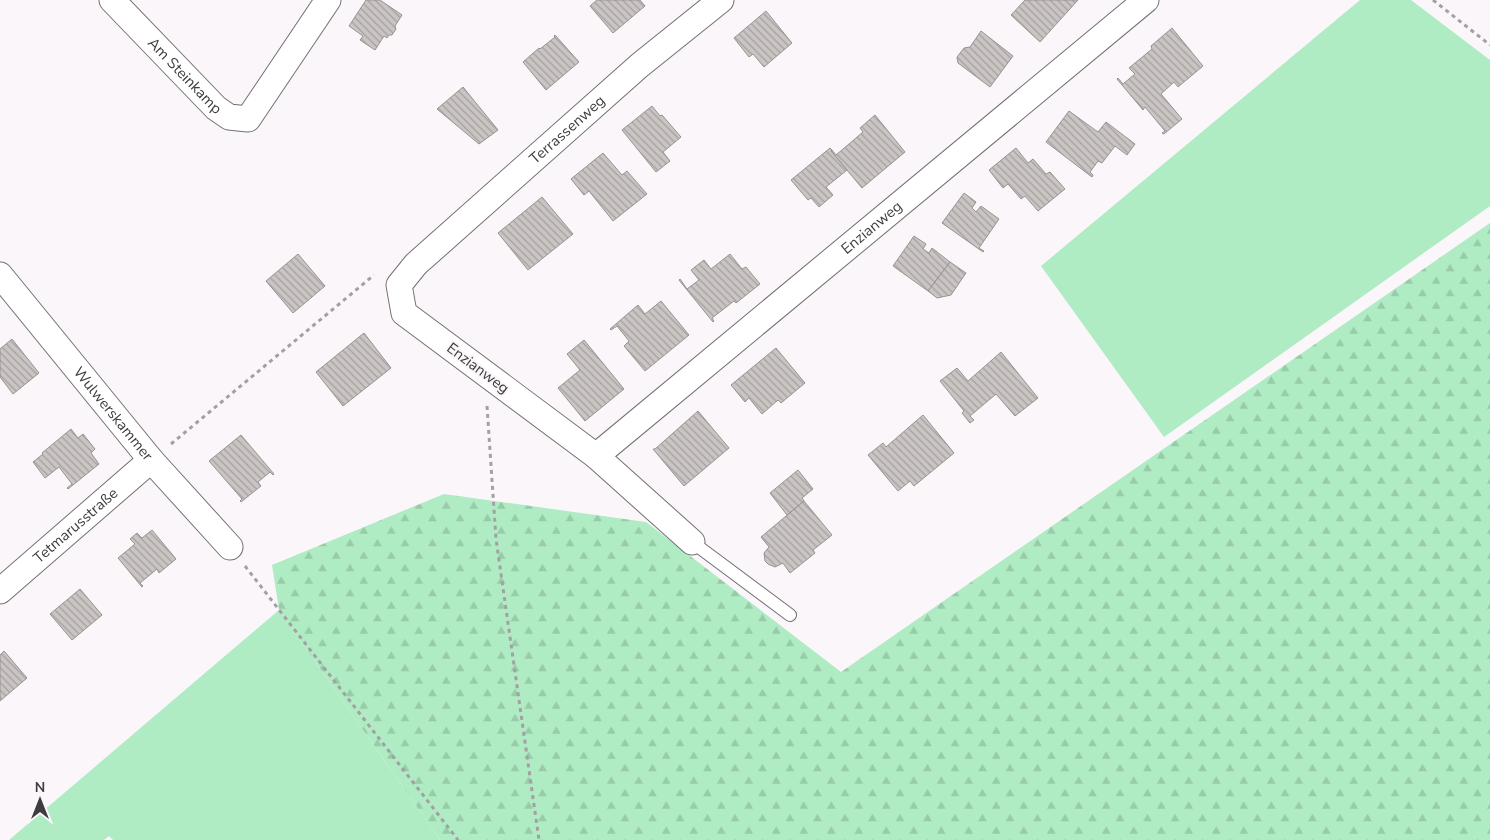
<svg xmlns="http://www.w3.org/2000/svg" width="1490" height="840" viewBox="0 0 1490 840" font-family="'Nunito Sans',sans-serif">
  <style>
    .grass { fill: #afecc3 }
    .forest { fill: url(#forest-firs) }
    .building { fill: url(#building-back-hatch); stroke: #989392 }
    .lines { fill: none; stroke-linecap: round; stroke-linejoin: round }
    .lane-casing { stroke: #737073; stroke-width: 14 }
    .street-casing { stroke: #737073; stroke-width: 27 }
    .path { stroke: #a3a0a3; stroke-width: 3; stroke-dasharray: 4 4; stroke-linecap: butt }
    .lane { stroke: #fff; stroke-width: 12 }
    .street { stroke: #fff; stroke-width: 25 }
    .labels { text-anchor: middle; stroke-width: 4.5; stroke-linejoin: round; paint-order: stroke }
    .street-label { font-size: 15px; fill: #3e3c3e; stroke: #faf6f9 }
  </style>
  <defs>
    <pattern id="forest-firs" width="22" height="20" patternUnits="userSpaceOnUse" patternTransform="scale(1.25)"><rect width="22" height="20" fill="#afecc3"/><path d="M5 1l3.5 6h-7zM16 11l3.5 6h-7z" fill="#98cba9"/></pattern>
    <pattern id="building-back-hatch" width="6" height="6" patternUnits="userSpaceOnUse" patternTransform="scale(1.25)"><rect width="6" height="6" fill="#cac4c3"/><path d="M-1 5l2 2M0 0l6 6M5-1l2 2" fill="none" stroke="#a5a0a0"/></pattern>
  </defs>
  <rect width="100%" height="100%" fill="#faf6f9"/>
  <g class="grass">
    <path d="M 1360,0 L 1411,0 L 1490,60 L 1490,206 L 1164,437 L 1041,266 Z"/>
    <path d="M 279,610 L 440,840 L 113,840 L 109,836 L 104,840 L 9,840 Z"/>
  </g>
  <path class="forest" d="M 1490,223 L 1490,840 L 440,840 L 279,610 L 272,565 L 444,494 L 646,522 L 841,672 Z"/>
  <g class="building">
    <path d="M 366,0 L 380,0 L 402,15 L 395,26 L 396,29 L 392,35 L 389,35 L 387,38 L 384,36 L 375,50 L 360,40 L 363,36 L 349,26 Z"/>
    <path d="M 597,0 L 640,0 L 645,6 L 613,33 L 590,6 Z"/>
    <path d="M 1025,0 L 1078,0 L 1040,42 L 1011,15 Z"/>
    <path d="M 766,11 L 792,43 L 764,67 L 753,54 L 749,57 L 734,38 Z"/>
    <path d="M 1172,28 L 1203,66 L 1178,87 L 1174,82 L 1161,94 L 1182,119 L 1164,134 L 1162,133 L 1165,131 L 1145,107 L 1143,110 L 1117,79 L 1118,78 L 1123,84 L 1135,74 L 1129,68 L 1152,49 L 1151,46 Z"/>
    <path d="M 981,31 L 1013,56 L 990,87 L 958,63 L 957,57 L 964,48 L 970,47 Z"/>
    <path d="M 555,35 L 579,62 L 546,90 L 523,62 L 539,48 L 540,49 L 555,37 L 554,36 Z"/>
    <path d="M 463,87 L 498,130 L 479,144 L 437,109 Z"/>
    <path d="M 652,106 L 660,116 L 662,115 L 681,137 L 663,152 L 670,161 L 656,172 L 622,130 Z"/>
    <path d="M 1069,111 L 1098,132 L 1106,122 L 1135,144 L 1127,155 L 1115,146 L 1102,163 L 1098,161 L 1090,172 L 1093,175 L 1092,177 L 1046,142 Z"/>
    <path d="M 875,115 L 905,152 L 862,188 L 831,151 L 832,150 L 836,155 L 863,132 L 860,128 Z"/>
    <path d="M 830,148 L 832,150 L 831,151 L 847,170 L 826,187 L 833,195 L 819,207 L 811,198 L 808,200 L 791,180 Z"/>
    <path d="M 1016,148 L 1028,163 L 1033,159 L 1046,174 L 1050,172 L 1065,189 L 1038,211 L 1025,196 L 1021,199 L 1008,184 L 1003,188 L 989,170 Z"/>
    <path d="M 603,153 L 622,175 L 627,171 L 647,194 L 613,221 L 589,191 L 584,195 L 571,179 Z"/>
    <path d="M 964,193 L 976,202 L 972,208 L 976,212 L 981,206 L 999,219 L 979,248 L 984,251 L 983,252 L 942,223 Z"/>
    <path d="M 542,197 L 573,234 L 528,270 L 498,233 Z"/>
    <path d="M 914,236 L 926,244 L 923,249 L 929,253 L 932,248 L 950,262 L 928,291 L 893,266 Z"/>
    <path d="M 298,254 L 325,286 L 293,313 L 266,281 Z"/>
    <path d="M 730,254 L 742,269 L 746,267 L 760,284 L 736,303 L 734,301 L 712,318 L 714,321 L 713,322 L 679,280 L 680,279 L 687,289 L 699,280 L 691,270 L 704,260 L 711,269 Z"/>
    <path d="M 950,262 L 966,273 L 951,295 L 937,298 L 928,291 Z"/>
    <path d="M 661,301 L 689,335 L 645,371 L 624,346 L 629,341 L 617,326 L 611,330 L 610,329 L 638,305 L 645,314 Z"/>
    <path d="M 364,333 L 391,368 L 343,406 L 316,372 Z"/>
    <path d="M 12,339 L 39,373 L 13,394 L 0,377 L 0,349 Z"/>
    <path d="M 584,340 L 624,389 L 585,421 L 558,388 L 580,370 L 567,354 Z"/>
    <path d="M 776,348 L 805,383 L 781,403 L 778,400 L 762,414 L 749,398 L 745,402 L 731,385 Z"/>
    <path d="M 1001,352 L 1038,398 L 1015,416 L 996,394 L 970,416 L 974,420 L 970,423 L 962,413 L 964,411 L 940,381 L 957,368 L 968,381 Z"/>
    <path d="M 698,411 L 729,448 L 684,486 L 653,449 L 655,449 Z"/>
    <path d="M 923,415 L 954,453 L 914,486 L 910,481 L 898,491 L 868,455 L 883,443 L 886,447 Z"/>
    <path d="M 71,429 L 78,438 L 83,434 L 95,449 L 91,453 L 99,464 L 68,489 L 67,488 L 72,484 L 59,467 L 45,478 L 33,462 L 43,454 L 42,453 Z"/>
    <path d="M 241,435 L 274,474 L 273,475 L 270,472 L 258,482 L 261,486 L 241,502 L 240,501 L 242,499 L 209,461 Z"/>
    <path d="M 798,470 L 813,489 L 802,498 L 804,501 L 787,515 L 770,493 Z"/>
    <path d="M 804,501 L 832,535 L 813,550 L 815,553 L 790,573 L 783,563 L 775,567 L 768,564 L 765,561 L 764,553 L 769,547 L 761,537 Z"/>
    <path d="M 152,530 L 176,559 L 159,573 L 157,569 L 140,583 L 143,586 L 142,587 L 118,558 L 135,544 L 130,539 L 137,533 L 142,538 Z"/>
    <path d="M 80,589 L 102,615 L 72,640 L 50,614 Z"/>
    <path d="M 4,651 L 27,678 L 0,701 L 0,655 Z"/>
  </g>
  <g class="lines">
    <g class="lane-casing">
      <path id="lane" d="M 692,542 L 790,615"/>
    </g>
    <g class="street-casing">
      <g id="street">
        <path id="s1" d="M 112,0 L 216,108 L 229,117 L 248,119 L 328,0"/>
        <path id="s2" d="M 0,275 L 151,460 L 230,547"/>
        <path id="s3" d="M 596,456 L 1146,0"/>
        <path id="s4" d="M 692,542 L 596,456 L 404,313 L 399,285 L 416,264 L 640,65 L 721,0"/>
        <path id="s5" d="M 0,591 L 151,460"/>
      </g>
    </g>
    <g class="path">
      <path d="M 1433,0 L 1490,45"/>
      <path d="M 487,406 L 496,539 L 539,840"/>
      <path d="M 171,444 L 374,275"/>
      <path d="M 245,566 L 458,840"/>
    </g>
    <use href="#lane" class="lane"/>
    <use href="#street" class="street"/>
  </g>
  <g class="labels">
    <g class="street-label">
      <text dy="5" stroke="none"><textPath href="#s1" startOffset="105">Am Steinkamp</textPath></text>
      <text dy="5" stroke="none"><textPath href="#s4" startOffset="626">Terrassenweg</textPath></text>
      <text dy="5" stroke="none"><textPath href="#s3" startOffset="358">Enzianweg</textPath></text>
      <text transform="translate(478 368) rotate(37)" y="5">Enzianweg</text>
      <text dy="5" stroke="none"><textPath href="#s2" startOffset="179">Wulwerskammer</textPath></text>
      <text dy="5" stroke="none"><textPath href="#s5" startOffset="100">Tetmarusstraße</textPath></text>
    </g>
  </g>
  <g transform="translate(40 800)" stroke="#faf6f9" stroke-width="4" paint-order="stroke">
  <path d="M0-4L9 19L0 12L-9 19Z" fill="#3e3c3e"/>
  <text y="-8" font-size="14" font-weight="bold" text-anchor="middle" fill="#3e3c3e">N</text>
  </g>
</svg>
